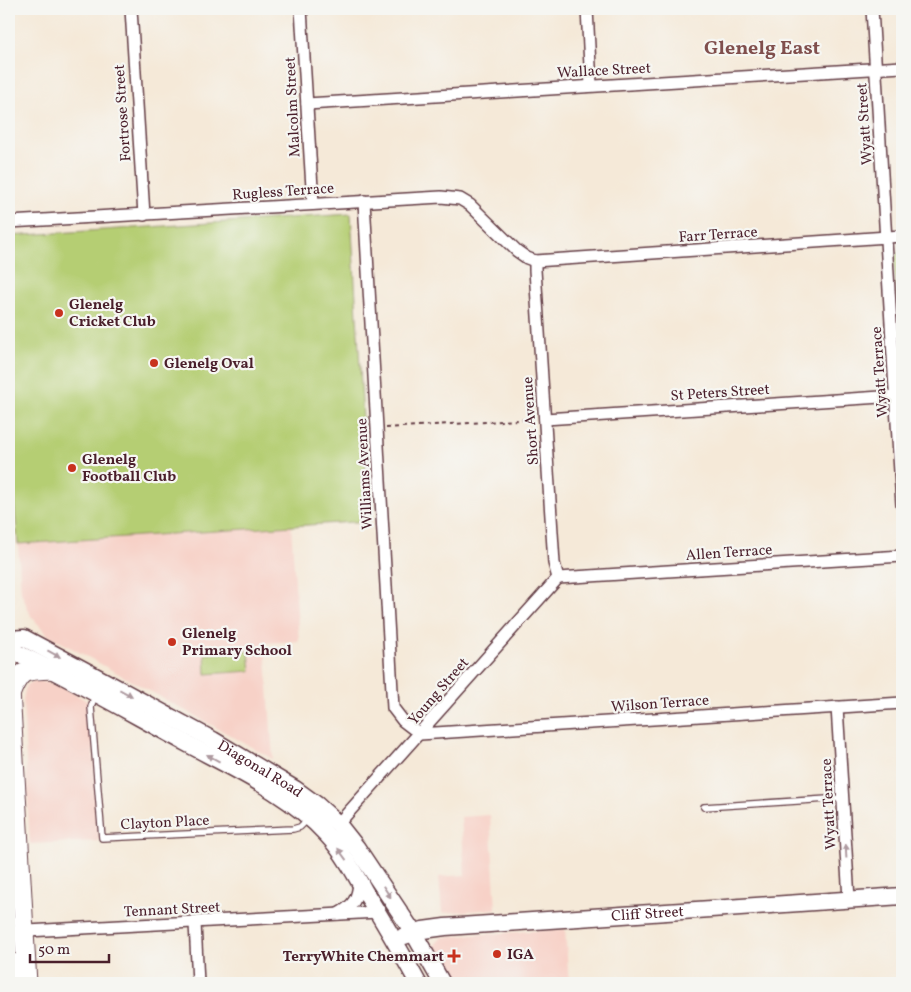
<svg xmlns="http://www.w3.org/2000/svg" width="911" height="992" viewBox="0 0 911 992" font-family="Vollkorn,serif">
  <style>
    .built { fill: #f7d1c7 }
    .park { fill: #b5ce73; stroke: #80764f }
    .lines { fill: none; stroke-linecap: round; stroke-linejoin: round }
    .lane-casing { stroke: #643d45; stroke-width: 8 }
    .street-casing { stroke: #643d45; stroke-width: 14 }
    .secondary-casing { stroke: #643d45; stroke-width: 19 }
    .primary-casing { stroke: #643d45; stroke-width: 21 }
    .path { stroke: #643d45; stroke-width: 2; stroke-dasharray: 4 4; stroke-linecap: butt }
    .lane { stroke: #fff; stroke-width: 5.5 }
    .street { stroke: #fff; stroke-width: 11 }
    .secondary { stroke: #fff; stroke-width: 16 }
    .primary { stroke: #fff; stroke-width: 19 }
    .oneway { fill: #ae9aa0 }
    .poi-dot { fill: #c8321e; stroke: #f6f6f2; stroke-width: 2 }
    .labels { text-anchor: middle; stroke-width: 4.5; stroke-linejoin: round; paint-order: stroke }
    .street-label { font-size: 15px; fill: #4a1f2b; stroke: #f6f6f2 }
    .poi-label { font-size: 15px; font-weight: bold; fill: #4a1f2b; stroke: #f6f6f2; text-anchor: start }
    .district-label { font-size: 20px; font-weight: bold; fill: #804f4d; stroke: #f6f6f2 }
  </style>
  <rect width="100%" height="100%" fill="#f6f6f2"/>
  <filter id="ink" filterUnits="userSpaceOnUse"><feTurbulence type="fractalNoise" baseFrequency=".02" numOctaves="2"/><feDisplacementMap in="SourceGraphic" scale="10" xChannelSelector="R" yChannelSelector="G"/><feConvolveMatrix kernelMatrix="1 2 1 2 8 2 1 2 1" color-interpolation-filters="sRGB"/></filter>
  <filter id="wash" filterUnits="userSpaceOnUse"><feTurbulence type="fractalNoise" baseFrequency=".0096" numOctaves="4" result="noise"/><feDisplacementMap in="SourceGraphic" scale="20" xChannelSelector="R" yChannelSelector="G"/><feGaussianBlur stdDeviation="1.12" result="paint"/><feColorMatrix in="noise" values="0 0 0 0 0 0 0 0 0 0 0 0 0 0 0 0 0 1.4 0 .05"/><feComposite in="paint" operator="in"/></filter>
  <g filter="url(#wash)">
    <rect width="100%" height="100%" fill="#f5e9d8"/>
    <g class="built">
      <path d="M 291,525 L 299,641 L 265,643 L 273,759 L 48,635 L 31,616 L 21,592 L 18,544 Z"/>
      <path d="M 36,680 L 63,687 L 90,703 L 99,841 L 30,844 L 23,700 L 26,685 Z"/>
      <path d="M 490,815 L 496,909 L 442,913 L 439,877 L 465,875 L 461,817 Z"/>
      <path d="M 565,929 L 569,983 L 451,983 L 431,949 L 442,937 Z"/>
    </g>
    <g class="park">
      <path d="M 351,214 L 369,521 L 18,544 L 9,445 L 9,236 Z"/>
      <path d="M 899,252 L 902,252 L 902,404 L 894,261 L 894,257 Z"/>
      <path d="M 249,651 L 251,671 L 206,674 L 205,654 Z"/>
    </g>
  </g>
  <g filter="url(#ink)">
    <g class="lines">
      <g class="lane-casing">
        <g id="lane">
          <path d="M 95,695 L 91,707 L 102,838 L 293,829 L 300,827 L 308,819"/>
          <path d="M 704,807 L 843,798"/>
        </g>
      </g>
      <g class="street-casing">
        <g id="street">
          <path d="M 131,9 L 144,215"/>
          <path d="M 301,9 L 313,204"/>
          <path d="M 587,9 L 591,85"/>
          <path d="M 872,9 L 902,505"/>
          <path d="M 307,104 L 902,67"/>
          <path d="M 364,201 L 393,708 L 403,721 L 420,734 L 902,703"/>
          <path d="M 9,222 L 441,197 L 460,199 L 470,205 L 517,251 L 527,258 L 535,261 L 902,236"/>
          <path d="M 535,261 L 535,270 L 554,563 L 558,578"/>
          <path d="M 545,419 L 896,396"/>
          <path d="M 558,578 L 902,556"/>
          <path d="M 837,707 L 849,899"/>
          <path d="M 338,824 L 558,578"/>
          <path d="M 338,914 C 353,906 358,899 359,882"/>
          <path d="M 195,923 L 198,983"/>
          <path d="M 9,932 L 378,912"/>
        </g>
      </g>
      <g class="secondary-casing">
        <g id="secondary">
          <path id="s1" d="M 9,639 L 24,638 L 84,670 L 213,740 L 295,789 L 317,805 L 338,824 L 357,848 L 413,932 L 442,983"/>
          <path d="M 9,649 C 69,677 127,711 186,743 C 234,769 290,794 327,835 C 343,852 354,872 365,892 C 384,922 401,952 418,983"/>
          <path id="s2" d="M 404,936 L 423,930 L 445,927 L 902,896"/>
        </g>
      </g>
      <g class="primary-casing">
        <g id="primary">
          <path d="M 9,673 L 27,983"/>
          <path d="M 10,695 C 21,667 25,671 53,669"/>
          <path d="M 9,961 L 9,983"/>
        </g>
      </g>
      <path class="path" d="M 386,428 L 534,419"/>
      <use href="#lane" class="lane"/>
      <use href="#street" class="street"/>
      <use href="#secondary" class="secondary"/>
      <use href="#primary" class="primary"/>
    </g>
    <defs><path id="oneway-solid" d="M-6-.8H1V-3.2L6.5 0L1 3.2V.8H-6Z" transform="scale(1.25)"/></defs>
    <g class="oneway">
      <use href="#oneway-solid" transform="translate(54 654) rotate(28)"/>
      <use href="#oneway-solid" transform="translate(126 693) rotate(28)"/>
      <use href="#oneway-solid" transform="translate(213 758) rotate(-151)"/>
      <use href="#oneway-solid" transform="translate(846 851) rotate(-93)"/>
      <use href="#oneway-solid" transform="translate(342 854) rotate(-126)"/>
      <use href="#oneway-solid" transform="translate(387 892) rotate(57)"/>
    </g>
  </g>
  <g class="poi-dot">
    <circle cx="59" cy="313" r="5"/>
    <circle cx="154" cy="363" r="5"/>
    <circle cx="72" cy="468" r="5"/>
    <circle cx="172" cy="642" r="5"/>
    <circle cx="497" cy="954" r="5"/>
    <path d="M451.5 948.5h5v5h5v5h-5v5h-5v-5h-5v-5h5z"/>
  </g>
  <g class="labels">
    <g class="street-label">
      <text transform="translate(604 70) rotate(-3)" y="5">Wallace Street</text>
      <text transform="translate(292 107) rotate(-93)" y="5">Malcolm Street</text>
      <text transform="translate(122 113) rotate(-94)" y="5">Fortrose Street</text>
      <text transform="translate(864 124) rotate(-94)" y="5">Wyatt Street</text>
      <text transform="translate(283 191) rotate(-4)" y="5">Rugless Terrace</text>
      <text transform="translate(718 234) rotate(-4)" y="5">Farr Terrace</text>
      <text transform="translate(879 372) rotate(-94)" y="5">Wyatt Terrace</text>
      <text transform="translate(720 392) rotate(-4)" y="5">St Peters Street</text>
      <text transform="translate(530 421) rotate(-94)" y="5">Short Avenue</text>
      <text transform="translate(364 474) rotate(-93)" y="5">Williams Avenue</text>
      <text transform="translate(729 552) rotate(-4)" y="5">Allen Terrace</text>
      <text transform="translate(438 691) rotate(-49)" y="5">Young Street</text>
      <text transform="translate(660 703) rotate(-4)" y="5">Wilson Terrace</text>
      <text dy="5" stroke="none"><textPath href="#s1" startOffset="285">Diagonal Road</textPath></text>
      <text transform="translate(828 804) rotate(-93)" y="5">Wyatt Terrace</text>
      <text transform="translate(165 822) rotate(-3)" y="5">Clayton Place</text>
      <text transform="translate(172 909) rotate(-3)" y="5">Tennant Street</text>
      <text dy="5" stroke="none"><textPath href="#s2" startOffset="245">Cliff Street</textPath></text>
    </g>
    <g class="poi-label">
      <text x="69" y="309">Glenelg<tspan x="69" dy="17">Cricket Club</tspan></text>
      <text x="164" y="368">Glenelg Oval</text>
      <text x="82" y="464">Glenelg<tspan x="82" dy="17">Football Club</tspan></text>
      <text x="182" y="638">Glenelg<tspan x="182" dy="17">Primary School</tspan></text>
      <text x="507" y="959">IGA</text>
      <text x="444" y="961" text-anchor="end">TerryWhite Chemmart</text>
    </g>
    <g class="district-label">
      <text x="762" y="54">Glenelg East</text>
    </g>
  </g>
  <rect width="911" height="992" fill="none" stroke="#f6f6f2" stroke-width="30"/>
  <path d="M30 954v8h79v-8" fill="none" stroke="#4a1f2b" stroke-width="2.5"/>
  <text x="38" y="954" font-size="15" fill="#4a1f2b" stroke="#f6f6f2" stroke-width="4" paint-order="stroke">50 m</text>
</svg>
